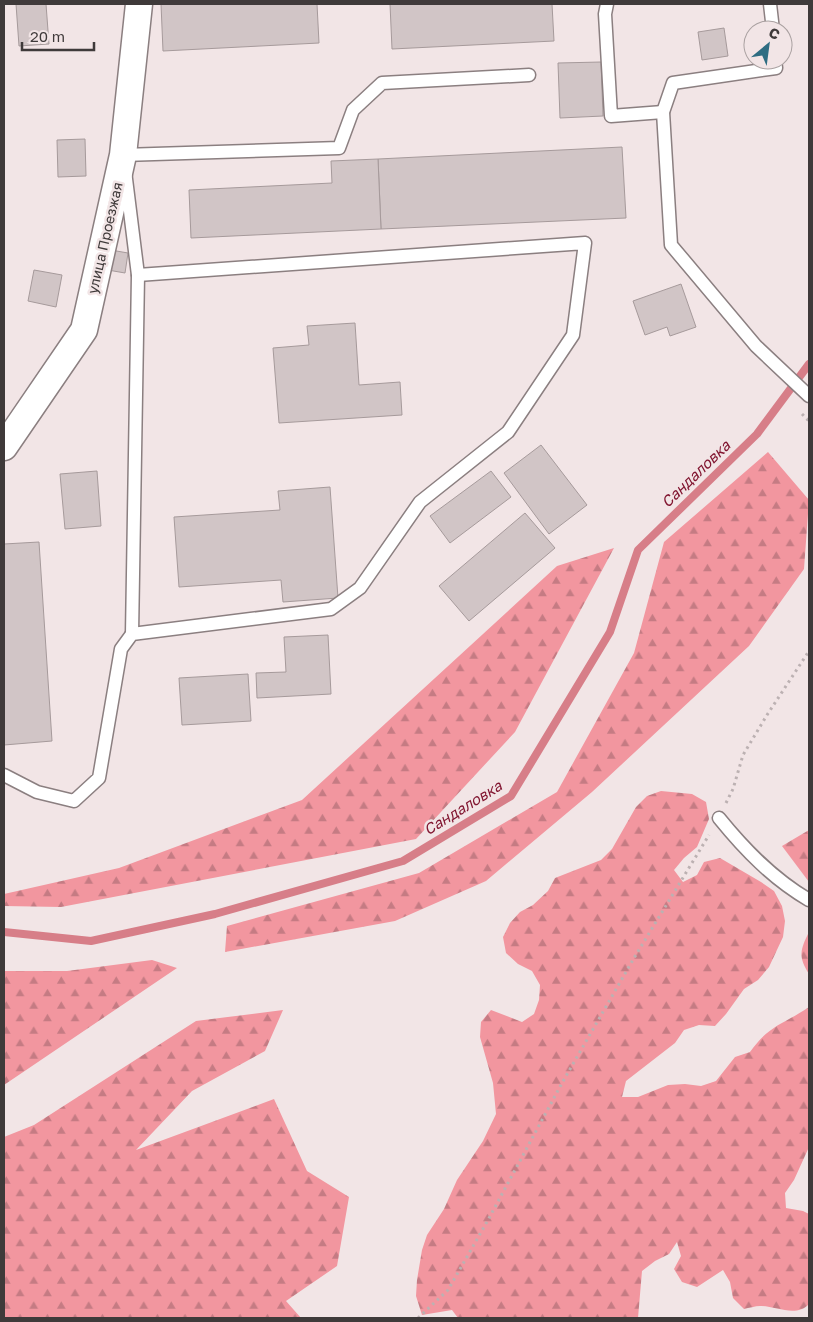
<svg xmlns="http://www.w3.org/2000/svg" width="813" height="1322" viewBox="0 0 813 1322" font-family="'Golos Text',sans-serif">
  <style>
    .forest { fill: url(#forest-firs) }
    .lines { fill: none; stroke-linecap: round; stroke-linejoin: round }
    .stream { stroke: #d77e88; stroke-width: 8 }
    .building { fill: #d1c5c6; stroke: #a69a9b }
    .lane-casing { stroke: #8b7f80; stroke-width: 15 }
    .street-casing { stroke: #8b7f80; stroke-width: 29 }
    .path { stroke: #bcb1b2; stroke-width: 3; stroke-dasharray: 2.5 4; stroke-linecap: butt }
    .lane { stroke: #fff; stroke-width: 12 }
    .street { stroke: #fff; stroke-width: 26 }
    .labels { text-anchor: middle; stroke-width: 5; stroke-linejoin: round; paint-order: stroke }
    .street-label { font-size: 14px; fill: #3f3a3a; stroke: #f2e5e6 }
    .water-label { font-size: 15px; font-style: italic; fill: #811530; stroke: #f2e5e6 }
  </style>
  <defs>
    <pattern id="forest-firs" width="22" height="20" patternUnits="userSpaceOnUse" patternTransform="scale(1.25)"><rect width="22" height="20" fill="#f2969f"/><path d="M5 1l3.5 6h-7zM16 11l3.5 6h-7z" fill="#c57b83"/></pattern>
  </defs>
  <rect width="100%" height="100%" fill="#f2e5e6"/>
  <g class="forest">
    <path d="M 768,452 L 809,500 L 804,569 L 749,646 L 592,792 L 486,881 L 395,921 L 225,952 L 227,926 L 419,873 L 557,792 L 634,653 L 664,542 Z"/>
    <path d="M 614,548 L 515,732 L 416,839 L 61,907 L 4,906 L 4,894 L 119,868 L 302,800 L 557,566 Z"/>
    <path d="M 661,791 L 692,794 L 706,802 L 709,819 L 697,847 L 684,858 L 674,870 L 683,882 L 697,875 L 704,862 L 720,858 L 761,882 L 774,891 L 782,906 L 785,921 L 783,937 L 769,967 L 758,980 L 744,989 L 726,1014 L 715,1026 L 699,1025 L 684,1030 L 675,1043 L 626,1081 L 622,1097 L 638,1097 L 668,1085 L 685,1084 L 701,1086 L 716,1081 L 735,1057 L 750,1052 C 769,1025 784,1024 809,1007 L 809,1147 L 794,1180 L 785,1193 L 786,1208 L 803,1211 L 809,1214 L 809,1304 C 796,1318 776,1306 760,1306 C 755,1306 749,1308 744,1309 L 733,1298 L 730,1282 L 723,1270 L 697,1287 L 682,1282 L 674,1269 L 681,1256 L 677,1242 L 669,1254 L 655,1261 L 642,1271 L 638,1318 L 458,1318 L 452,1310 L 422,1315 L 416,1296 L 417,1280 L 422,1250 L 427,1235 L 444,1209 L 457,1180 L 483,1141 L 496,1114 L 493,1083 L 480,1037 L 481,1022 L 491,1010 L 522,1022 L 534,1014 L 539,1000 L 540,985 L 532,971 L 518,964 L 506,953 L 503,937 L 510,923 L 520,912 L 533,905 L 548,891 L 555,878 L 601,860 L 612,849 L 636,807 L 647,796 Z"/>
    <path d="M 809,830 L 809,882 L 782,846 Z"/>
    <path d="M 809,932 L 809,974 C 798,957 800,950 809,932 Z"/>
    <path d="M 152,960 L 177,968 L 4,1085 L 4,971 L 67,971 Z"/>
    <path d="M 283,1010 L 265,1051 L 192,1091 L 136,1150 L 274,1099 L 307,1171 L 349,1197 L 337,1266 L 286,1301 L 301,1318 L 4,1318 L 4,1137 L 34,1125 L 196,1021 Z"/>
  </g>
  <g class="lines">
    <path class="stream" d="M 4,932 L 91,941 L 215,914 L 403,861 L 511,796 L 610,632 L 638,550 L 757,434 L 809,364"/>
  </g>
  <g class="building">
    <path d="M 16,4 L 46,4 L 49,44 L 19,46 Z"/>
    <path d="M 161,4 L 317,4 L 319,43 L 163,51 Z"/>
    <path d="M 390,4 L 552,4 L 554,41 L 392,49 Z"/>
    <path d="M 724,28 L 728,56 L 702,60 L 698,32 Z"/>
    <path d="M 601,62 L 603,116 L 560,118 L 558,63 Z"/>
    <path d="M 85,139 L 86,176 L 58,177 L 57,140 Z"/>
    <path d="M 622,147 L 626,218 L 381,229 L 378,159 Z"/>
    <path d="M 378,159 L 381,229 L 191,238 L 189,190 L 332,183 L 331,161 Z"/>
    <path d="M 105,249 L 128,253 L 125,273 L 102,269 Z"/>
    <path d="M 34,270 L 62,275 L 56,307 L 28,301 Z"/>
    <path d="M 681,284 L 696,327 L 670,336 L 667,327 L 645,335 L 633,301 Z"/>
    <path d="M 355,323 L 359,385 L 400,382 L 402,415 L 279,423 L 273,348 L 309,345 L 307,326 Z"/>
    <path d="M 541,445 L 587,505 L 549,534 L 504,473 Z"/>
    <path d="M 97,471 L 101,526 L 65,529 L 60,474 Z"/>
    <path d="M 491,471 L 511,497 L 450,543 L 430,516 Z"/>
    <path d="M 330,487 L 338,598 L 283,602 L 281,580 L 179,587 L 174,517 L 280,510 L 278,491 Z"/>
    <path d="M 525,513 L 555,548 L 469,621 L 439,586 Z"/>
    <path d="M 39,542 L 52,741 L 4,745 L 4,544 Z"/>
    <path d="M 328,635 L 331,694 L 257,698 L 256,673 L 286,672 L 284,637 Z"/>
    <path d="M 248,674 L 251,721 L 182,725 L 179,678 Z"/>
  </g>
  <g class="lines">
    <g class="lane-casing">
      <g id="lane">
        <path d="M 607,4 L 605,14 L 611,116 L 663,112"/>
        <path d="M 770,4 L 773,30"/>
        <path d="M 775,60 L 776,68 L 673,83 L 663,112 L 671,245 L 756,346 L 809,396"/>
        <path d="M 132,634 L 138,275"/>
        <path d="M 4,775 L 37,792 L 74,801 L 99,778 L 121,649 L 132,634 L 331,609 L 360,588 L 420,502 L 508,432 L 573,335 L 585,243 L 138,275 L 123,155 L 339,148 L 353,110 L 382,83 L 529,75"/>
        <path d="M 719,818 C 745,850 773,879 809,900"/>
      </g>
    </g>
    <g class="street-casing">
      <path id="street" d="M 4,447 L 84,330 L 123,155 L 139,4"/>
    </g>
    <g class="path">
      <path d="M 802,414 L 809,421"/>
      <path d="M 726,803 L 733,789 L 743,755 L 767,715 L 809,651"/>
      <path d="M 418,1318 L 448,1290 L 488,1220 L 562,1083 L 634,958 L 709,835"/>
    </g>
    <use href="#lane" class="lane"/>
    <use href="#street" class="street"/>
  </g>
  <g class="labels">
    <g class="street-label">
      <text transform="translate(105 238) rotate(-77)" y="5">улица Проезжая</text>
    </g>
    <g class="water-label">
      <text transform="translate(696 474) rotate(-44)" y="5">Сандаловка</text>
      <text transform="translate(463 808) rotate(-32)" y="5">Сандаловка</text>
    </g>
  </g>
  <rect width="813" height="1322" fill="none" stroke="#3f3a3a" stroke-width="10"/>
  <g transform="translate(768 45) rotate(29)"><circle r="24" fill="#f2e5e6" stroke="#aaa1a1"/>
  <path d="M0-4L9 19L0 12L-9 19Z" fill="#2e6d82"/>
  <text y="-8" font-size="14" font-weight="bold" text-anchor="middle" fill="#3f3a3a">С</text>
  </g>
  <path d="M22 42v8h72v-8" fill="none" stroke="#3f3a3a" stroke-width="2.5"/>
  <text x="30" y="42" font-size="15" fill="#3f3a3a" stroke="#f2e5e6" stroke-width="4" paint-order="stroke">20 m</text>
</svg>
